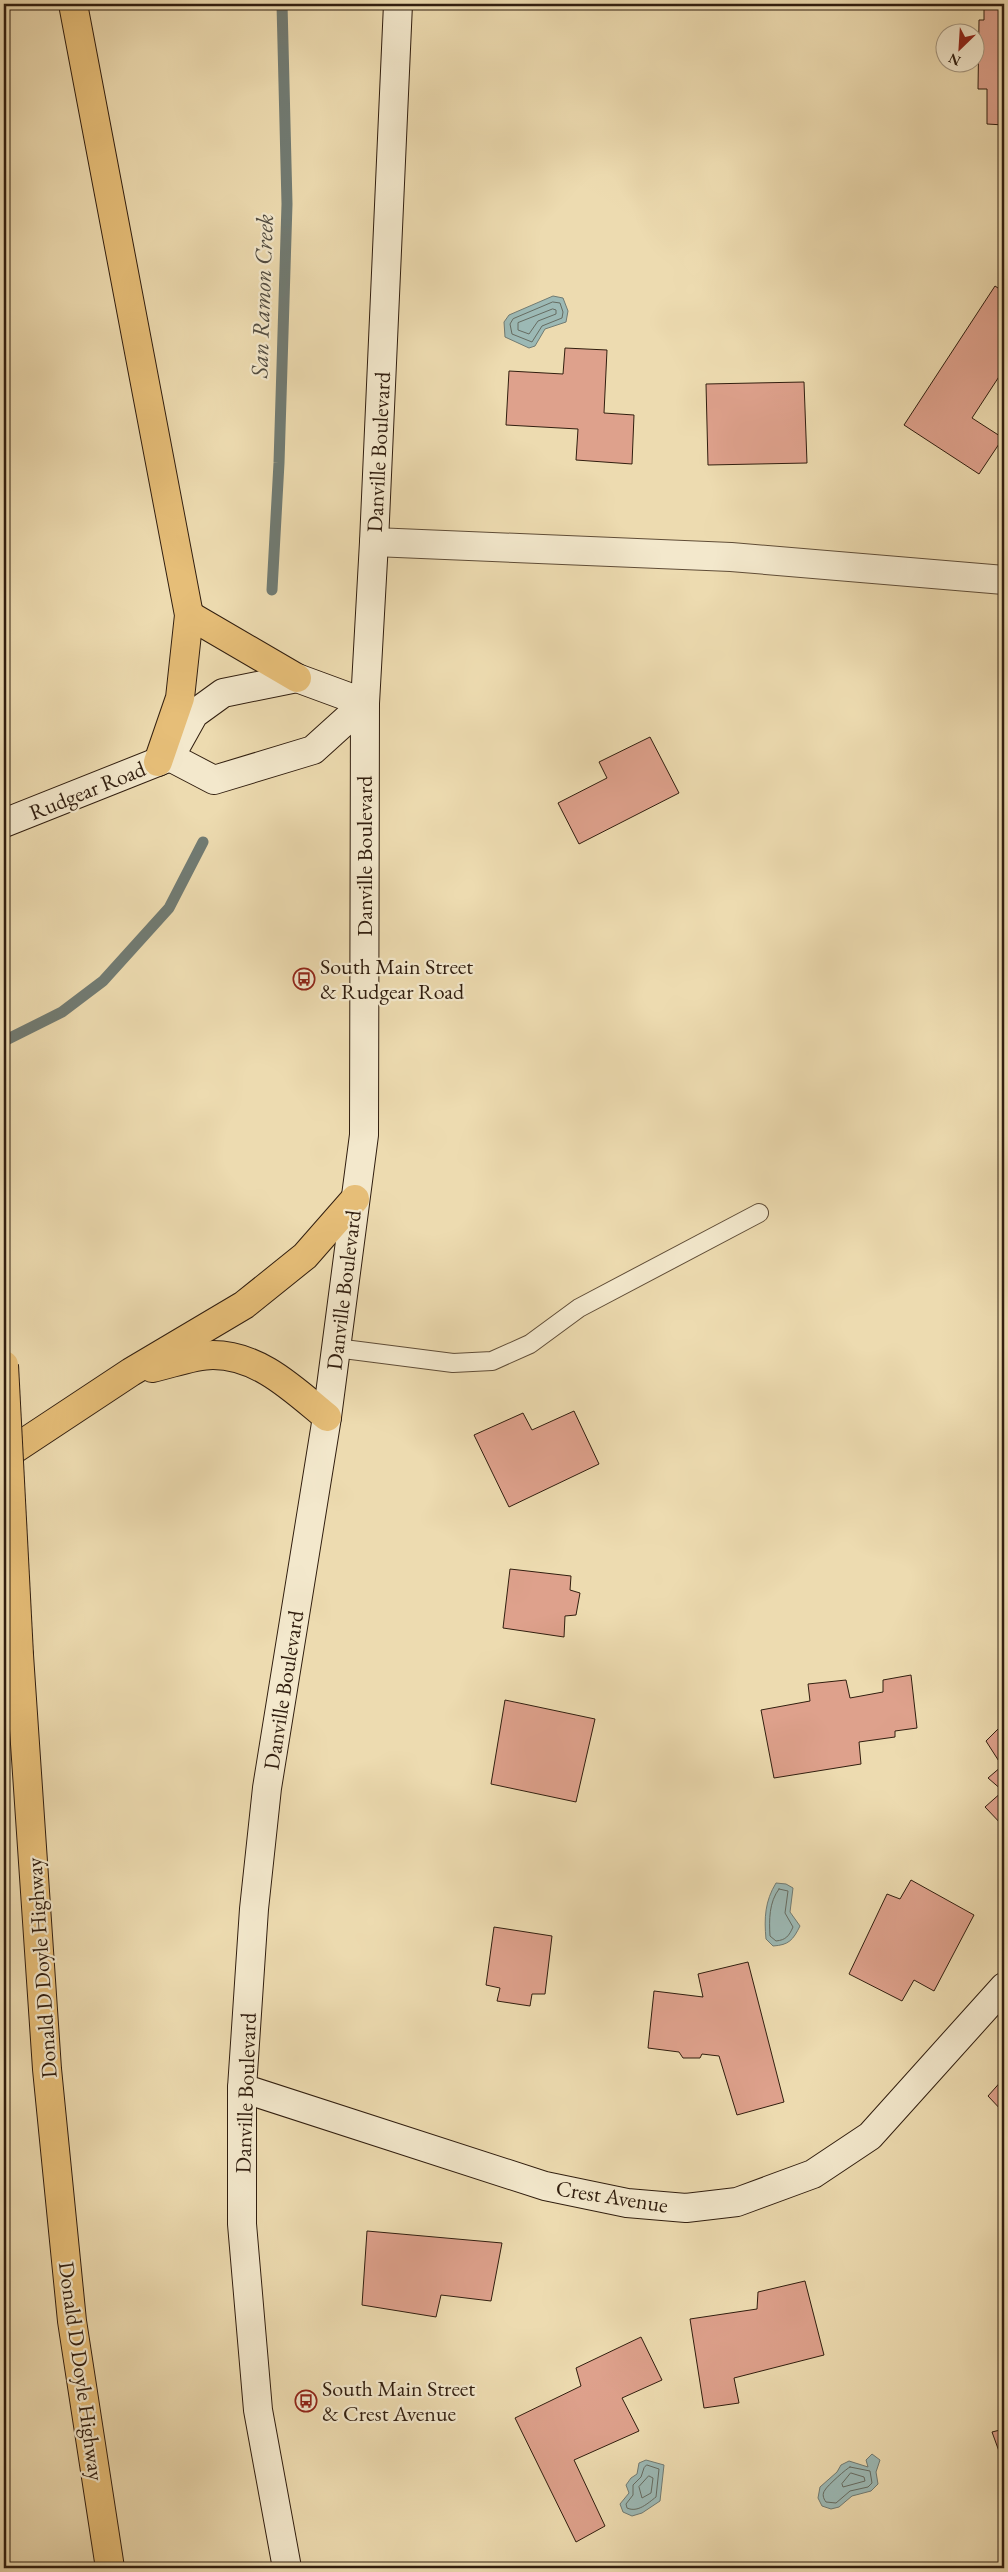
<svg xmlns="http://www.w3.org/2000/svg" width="1008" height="2572" viewBox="0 0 1008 2572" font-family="'EB Garamond',serif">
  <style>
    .water { fill: #9cb9b5; stroke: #717b73 }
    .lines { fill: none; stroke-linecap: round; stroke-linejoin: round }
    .shore { stroke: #666c62; stroke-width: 1 }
    .stream { stroke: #717b73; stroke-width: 11 }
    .building { fill: #dea18c; stroke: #311e0f }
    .lane-casing { stroke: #604d37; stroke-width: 20 }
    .street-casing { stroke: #604d37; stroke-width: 30 }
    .secondary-casing { stroke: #311e0f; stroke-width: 30 }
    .highway-casing { stroke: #311e0f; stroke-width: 30 }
    .lane { stroke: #f3e8cc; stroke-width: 18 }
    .street { stroke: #f3e8cc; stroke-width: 28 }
    .secondary { stroke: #f3e8cc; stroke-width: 28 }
    .highway { stroke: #e6be78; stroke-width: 28 }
    .highway-bridge-casing { stroke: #311e0f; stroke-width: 30; stroke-linecap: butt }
    .highway-bridge { stroke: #e6be78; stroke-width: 28 }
    .labels { text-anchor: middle; stroke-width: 4.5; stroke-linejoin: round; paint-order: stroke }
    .street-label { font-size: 22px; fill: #311e0f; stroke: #f3e8cc }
    .poi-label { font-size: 22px; fill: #311e0f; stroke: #f3e8cc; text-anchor: start }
    .water-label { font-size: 24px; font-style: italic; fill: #514c41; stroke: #f3e8cc }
  </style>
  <rect width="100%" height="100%" fill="#eddbb0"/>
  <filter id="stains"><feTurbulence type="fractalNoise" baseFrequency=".004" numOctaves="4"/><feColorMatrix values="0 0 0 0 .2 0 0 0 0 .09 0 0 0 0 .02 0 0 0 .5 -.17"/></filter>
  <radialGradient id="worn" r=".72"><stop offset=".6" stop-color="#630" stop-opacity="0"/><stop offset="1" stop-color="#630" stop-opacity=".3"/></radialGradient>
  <g class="water">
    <path d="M 553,296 L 563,298 L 568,311 L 566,322 L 545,329 L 535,346 L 529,348 L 505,337 L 504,322 L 509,315 Z"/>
    <path d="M 776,1883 L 786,1884 L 793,1888 L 790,1912 L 800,1926 C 793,1940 789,1945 773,1946 L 766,1939 C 764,1918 765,1901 776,1883 Z"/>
    <path d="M 872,2454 L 880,2460 L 876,2472 L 878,2484 L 871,2491 L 852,2496 L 839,2507 L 831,2509 L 822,2506 L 818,2498 L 820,2487 L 837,2472 L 841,2465 L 849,2461 L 868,2467 L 866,2460 Z"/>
    <path d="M 646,2460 L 664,2465 L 660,2501 L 642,2513 L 632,2516 L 623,2512 L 620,2504 L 629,2493 L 626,2485 L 631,2478 L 637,2474 L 639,2463 Z"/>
  </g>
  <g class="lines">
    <g class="shore">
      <path d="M 553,302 L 560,303 L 563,312 L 562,318 L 542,326 L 532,342 L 512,334 L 510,324 L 513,319 Z"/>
      <path d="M 553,309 L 556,310 L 556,314 L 538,321 L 529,334 L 518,330 L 518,323 Z"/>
      <path d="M 779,1889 L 788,1891 L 785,1913 L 793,1927 C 789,1936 786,1940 776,1941 L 770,1936 C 769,1920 769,1902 779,1889 Z"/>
      <path d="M 647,2465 L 659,2469 L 656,2497 C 648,2503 638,2513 627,2508 L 626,2504 L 633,2495 L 633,2485 L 641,2477 L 644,2468 Z"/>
      <path d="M 850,2467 L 870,2471 L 872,2483 L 868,2487 L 850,2491 L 836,2503 L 826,2502 C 823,2498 822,2494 825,2490 C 827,2486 847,2468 850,2467 Z"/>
      <path d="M 851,2473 L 864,2477 L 865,2481 L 843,2487 L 842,2484 Z"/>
      <path d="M 649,2476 L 653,2478 L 651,2493 L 642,2498 L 639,2487 Z"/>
    </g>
    <g class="stream">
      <path d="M 272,590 L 279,463 L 287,204 L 282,4"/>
      <path d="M 4,1041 L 62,1012 L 103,981 L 169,908 L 203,842"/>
    </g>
  </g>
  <g class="building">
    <path d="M 984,4 L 1004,4 L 1004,125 L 987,124 L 987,89 L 978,89 L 979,20 L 984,20 Z"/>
    <path d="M 995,286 L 1004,292 L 1004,369 L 972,418 L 1003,438 L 979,474 L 904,425 Z"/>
    <path d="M 565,348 L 607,350 L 604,413 L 634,415 L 632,464 L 576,460 L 578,429 L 506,425 L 509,371 L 563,374 Z"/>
    <path d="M 804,382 L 807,463 L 708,465 L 706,384 Z"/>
    <path d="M 650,737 L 679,793 L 579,844 L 558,803 L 607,778 L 599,762 Z"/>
    <path d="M 574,1411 L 599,1464 L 509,1507 L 474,1435 L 523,1413 L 532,1430 Z"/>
    <path d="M 510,1569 L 571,1576 L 570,1590 L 580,1593 L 576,1615 L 565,1616 L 564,1637 L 503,1628 Z"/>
    <path d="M 911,1675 L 917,1728 L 895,1731 L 895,1737 L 859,1742 L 861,1764 L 774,1778 L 761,1710 L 810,1701 L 808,1684 L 846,1680 L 850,1698 L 883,1692 L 883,1680 Z"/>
    <path d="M 505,1700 L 595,1719 L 576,1802 L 491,1784 Z"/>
    <path d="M 1004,1723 L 1004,1827 L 985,1807 L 1003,1791 L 988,1778 L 1002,1766 L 986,1741 Z"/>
    <path d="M 911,1880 L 974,1915 L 934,1991 L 914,1980 L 902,2001 L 849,1974 L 887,1894 L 900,1899 Z"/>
    <path d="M 494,1927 L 552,1936 L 545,1994 L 532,1994 L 530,2006 L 497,2001 L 500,1988 L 486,1985 Z"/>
    <path d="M 748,1962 L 784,2102 L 737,2115 L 719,2056 L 702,2054 L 700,2058 L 683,2058 L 679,2052 L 648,2048 L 654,1991 L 703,1997 L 698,1974 Z"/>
    <path d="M 1004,2078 L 1004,2113 L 988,2096 Z"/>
    <path d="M 367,2231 L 502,2243 L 491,2301 L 441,2295 L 436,2317 L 362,2305 Z"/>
    <path d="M 805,2281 L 824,2355 L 734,2378 L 739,2403 L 704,2408 L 690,2319 L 757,2309 L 758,2292 Z"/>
    <path d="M 641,2337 L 662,2380 L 622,2398 L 639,2431 L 574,2460 L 605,2526 L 576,2542 L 515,2418 L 581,2386 L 576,2368 Z"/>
    <path d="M 1004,2429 L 1004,2465 L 992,2432 Z"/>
  </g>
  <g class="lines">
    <g class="lane-casing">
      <path id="lane" d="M 336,1348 L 453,1363 L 492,1361 L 530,1344 L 579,1308 L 759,1213"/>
    </g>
    <g class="street-casing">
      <path id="street" d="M 374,542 L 731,557 L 1004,580"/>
    </g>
    <g class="secondary-casing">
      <g id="secondary">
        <path d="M 170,757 L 214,780 L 313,750 L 365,703"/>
        <path d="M 4,823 L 170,757 L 194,714 L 223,693 L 297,678 L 365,703"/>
        <path d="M 242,2088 L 545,2186 L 627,2203 L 686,2208 L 737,2202 L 813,2174 L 870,2136 L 1004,1987"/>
        <path d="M 287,2568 L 258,2410 L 242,2224 L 242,2088 L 254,1909 L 267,1788 L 327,1417 L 364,1135 L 365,703 L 374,542 L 398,4"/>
      </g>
    </g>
    <g class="highway-casing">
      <g id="highway">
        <path d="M 73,4 L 189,615 L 180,698 L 158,762"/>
        <path d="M 189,615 L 297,678"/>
        <path d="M 152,1368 C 171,1364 194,1355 213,1355 C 259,1355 294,1390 327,1417"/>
        <path d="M 4,1456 L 131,1372 L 244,1305 L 305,1256 L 355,1199"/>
        <path d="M 19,1655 L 47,2069 L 72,2321 L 110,2568"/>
      </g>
    </g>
    <use href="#lane" class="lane"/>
    <use href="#street" class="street"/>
    <use href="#secondary" class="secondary"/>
    <use href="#highway" class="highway"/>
    <g class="highway-bridge-casing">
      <path id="highway-bridge" d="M 4,1365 L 19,1655"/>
    </g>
    <use href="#highway-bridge" class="highway-bridge"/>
  </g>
  <defs>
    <g id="bus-ring" transform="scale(1.125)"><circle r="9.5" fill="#f3e8cc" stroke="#8f2418" stroke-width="1.5"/><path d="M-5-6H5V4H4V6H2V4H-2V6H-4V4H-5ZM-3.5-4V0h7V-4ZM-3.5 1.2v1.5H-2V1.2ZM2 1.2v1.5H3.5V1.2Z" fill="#8f2418"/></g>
  </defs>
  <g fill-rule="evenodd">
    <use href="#bus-ring" x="304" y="979"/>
    <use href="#bus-ring" x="306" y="2401"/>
  </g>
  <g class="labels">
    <g class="street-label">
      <text transform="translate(378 452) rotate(-87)" y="8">Danville Boulevard</text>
      <text transform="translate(87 790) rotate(-22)" y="8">Rudgear Road</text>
      <text transform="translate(364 856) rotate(-90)" y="8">Danville Boulevard</text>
      <text transform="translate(343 1290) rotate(-83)" y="8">Danville Boulevard</text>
      <text transform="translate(283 1690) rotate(-81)" y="8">Danville Boulevard</text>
      <text transform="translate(41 1968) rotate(-94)" y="8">Donald D Doyle Highway</text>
      <text transform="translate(245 2093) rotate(-88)" y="8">Danville Boulevard</text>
      <text transform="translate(612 2196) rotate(9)" y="8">Crest Avenue</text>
      <text transform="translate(82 2371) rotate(82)" y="8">Donald D Doyle Highway</text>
    </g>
    <g class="poi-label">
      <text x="320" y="974">South Main Street<tspan x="320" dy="25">&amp; Rudgear Road</tspan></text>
      <text x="322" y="2396">South Main Street<tspan x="322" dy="25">&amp; Crest Avenue</tspan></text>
    </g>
    <g class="water-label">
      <text transform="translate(262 296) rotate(-88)" y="8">San Ramon Creek</text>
    </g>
  </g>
  <rect width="1008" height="2572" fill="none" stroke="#eddbb0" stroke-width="20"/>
  <rect x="5" y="5" width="998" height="2562" fill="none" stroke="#311e0f" stroke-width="2.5"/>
  <rect x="10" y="10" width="988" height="2552" fill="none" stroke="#311e0f"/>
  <g transform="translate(960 48) rotate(205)"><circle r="24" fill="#f3e8cc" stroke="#a59780"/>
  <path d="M0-4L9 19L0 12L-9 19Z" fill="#8f2418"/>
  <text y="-8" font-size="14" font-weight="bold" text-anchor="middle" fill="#311e0f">N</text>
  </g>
  <rect width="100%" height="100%" filter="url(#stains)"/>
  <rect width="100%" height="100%" fill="url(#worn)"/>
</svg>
